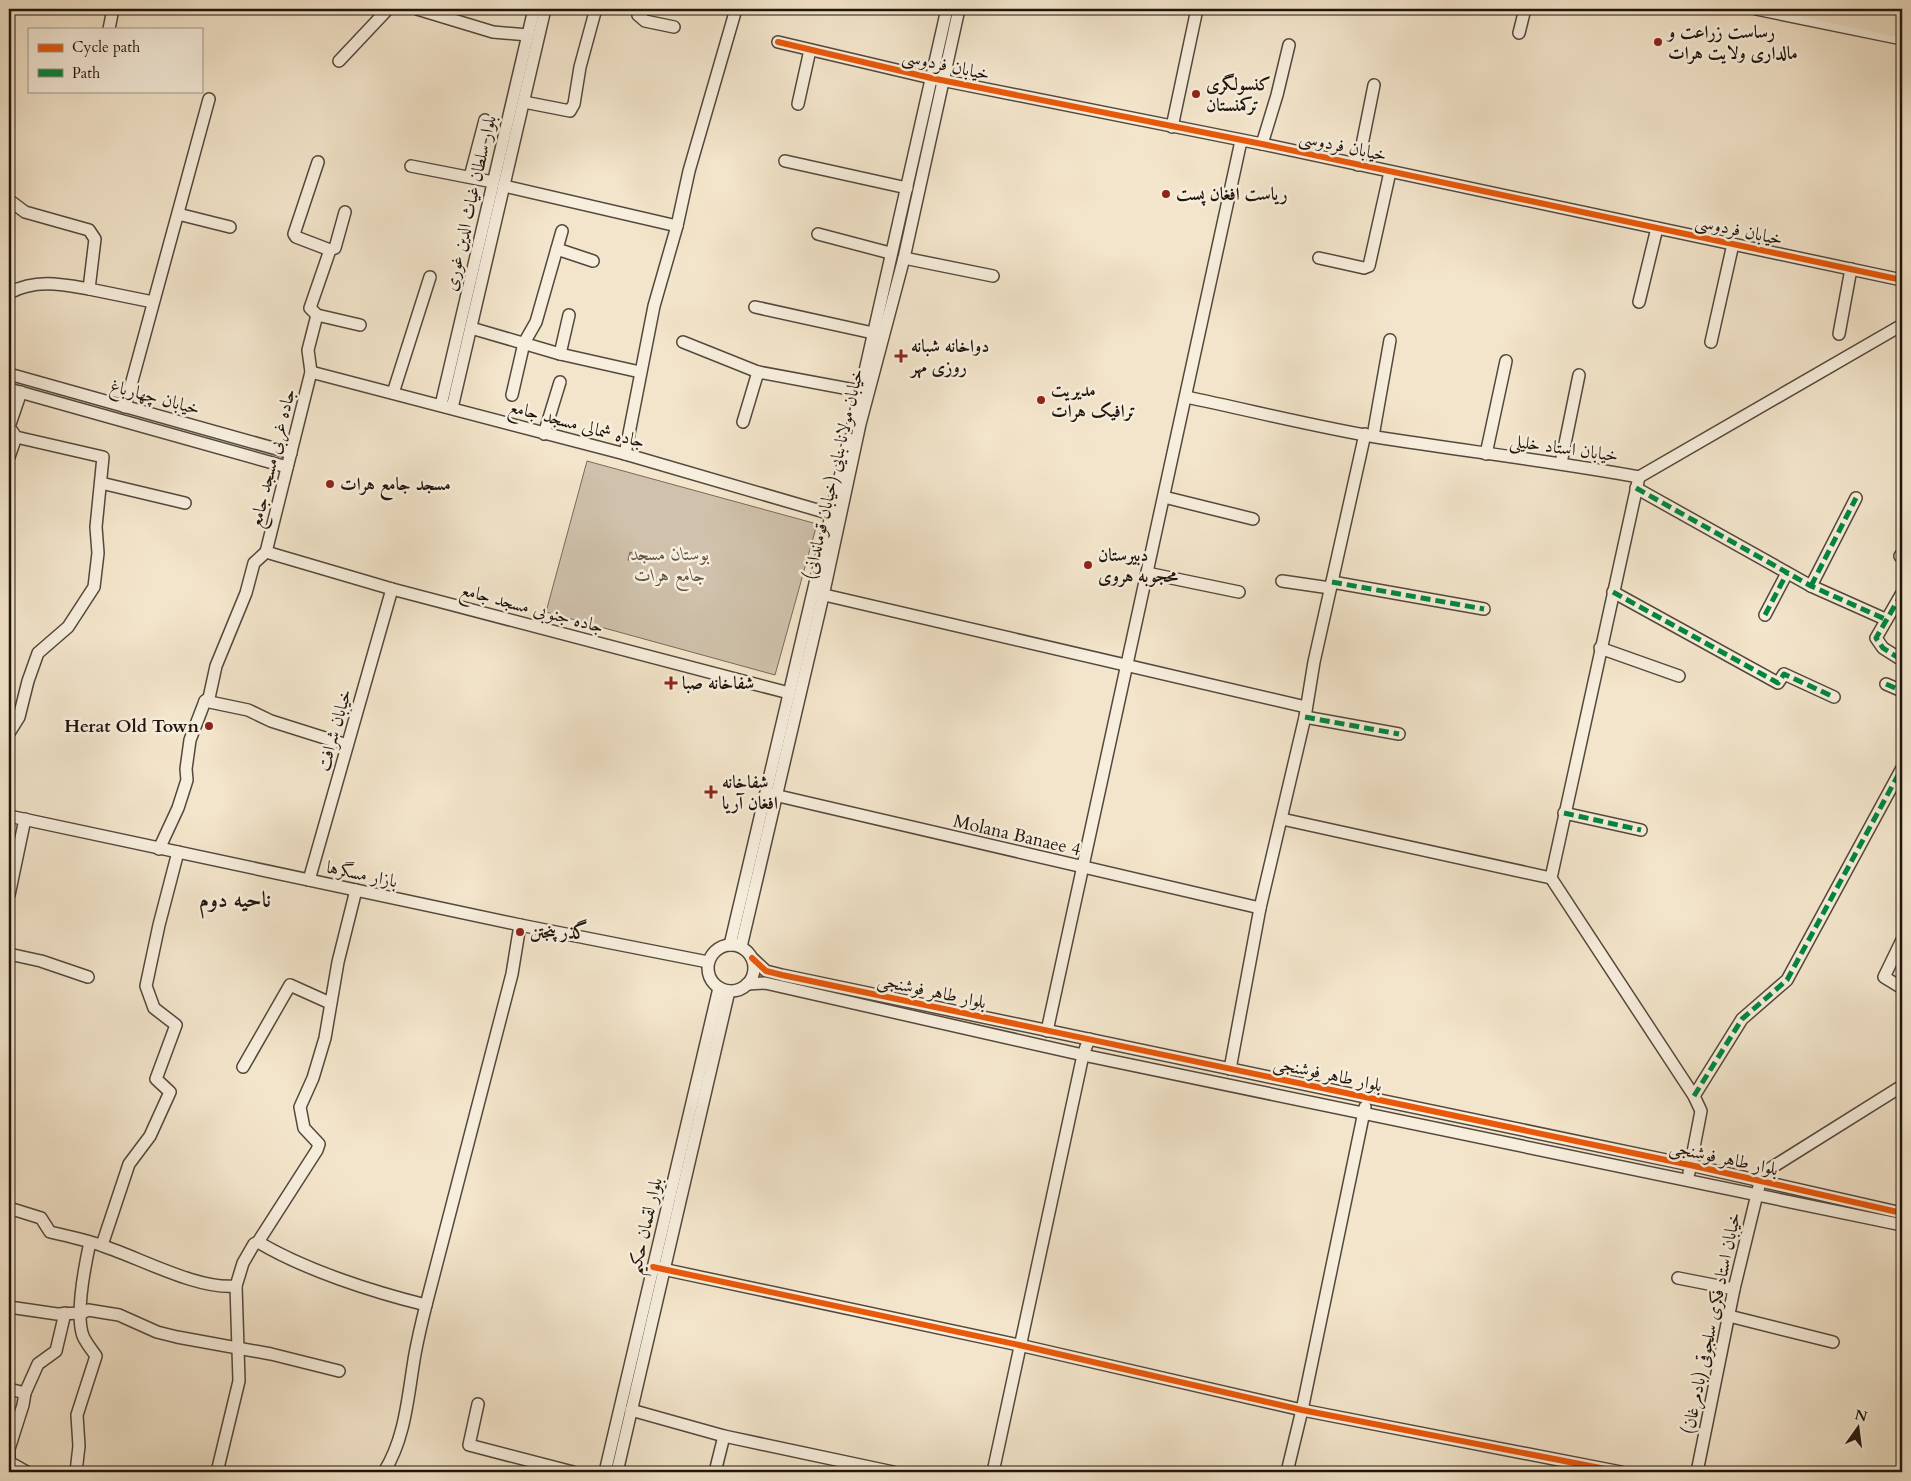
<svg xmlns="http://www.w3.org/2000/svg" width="1911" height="1481" viewBox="0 0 1911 1481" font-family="Cardo,Amiri,serif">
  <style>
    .green { fill: #cfc1ab; stroke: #776a5c }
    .water { fill: #ab9e8a; stroke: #736758 }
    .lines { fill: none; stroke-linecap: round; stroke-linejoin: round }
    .minor-casing { stroke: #54483c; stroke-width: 14 }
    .highway-casing { stroke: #1f140c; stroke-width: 20 }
    .minor { stroke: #f7eedd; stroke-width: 11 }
    .highway { stroke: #f3e5cb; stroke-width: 18 }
    .quiet { stroke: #00873e; stroke-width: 5; stroke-dasharray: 10 5; stroke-linecap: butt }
    .cycleway-casing { stroke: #f7eedd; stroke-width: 9 }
    .cycleway { stroke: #e8590c; stroke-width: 6 }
    .poi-dot { fill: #8f2418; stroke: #f7eedd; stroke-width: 2 }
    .labels { text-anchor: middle; stroke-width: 5; stroke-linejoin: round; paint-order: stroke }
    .poi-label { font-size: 18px; font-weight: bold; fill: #1f140c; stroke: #f7eedd; text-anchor: start }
    .street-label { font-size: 18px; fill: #1f140c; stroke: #f7eedd }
    .park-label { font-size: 18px; font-style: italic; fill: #5d5144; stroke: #f7eedd }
    .district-label { font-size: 22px; font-weight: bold; fill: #1f140c; stroke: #f7eedd }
  </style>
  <rect width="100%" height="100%" fill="#f3e5cb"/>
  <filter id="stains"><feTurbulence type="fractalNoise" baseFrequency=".004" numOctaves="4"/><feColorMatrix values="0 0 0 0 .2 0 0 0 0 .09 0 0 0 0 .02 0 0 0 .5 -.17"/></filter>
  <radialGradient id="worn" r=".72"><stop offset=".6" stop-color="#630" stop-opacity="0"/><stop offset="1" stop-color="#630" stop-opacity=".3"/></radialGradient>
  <path class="green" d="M 587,461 L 817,524 L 775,675 L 546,612 Z"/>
  <path class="water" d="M 630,552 L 643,556 L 642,563 L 628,560 Z"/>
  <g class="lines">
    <g class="minor-casing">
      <g id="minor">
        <path d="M 417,9 L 493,32 L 528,35"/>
        <path d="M 640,9 L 638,15 L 645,21 L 674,27"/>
        <path d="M 1756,9 L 1902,39"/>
        <path d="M 109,29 L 113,9"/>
        <path d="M 1519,33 L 1525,9"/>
        <path d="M 778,42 L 931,78 L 1262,144 L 1902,280"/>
        <path d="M 339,61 L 388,9"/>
        <path d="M 524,102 L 570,111 L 574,104 L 580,67 L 595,12"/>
        <path d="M 798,104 L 810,50"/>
        <path d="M 1172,127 L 1197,9"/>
        <path d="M 1262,144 L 1277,95 L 1289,45"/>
        <path d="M 785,161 L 907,188"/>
        <path d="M 318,162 L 294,234 L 296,237 L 330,250"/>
        <path d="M 1358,165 L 1374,85"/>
        <path d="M 411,166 L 493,182"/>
        <path d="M 470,177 L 485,120"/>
        <path d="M 504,186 L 677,226"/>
        <path d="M 9,200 L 25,212 L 89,230 L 95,239 L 89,289 L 153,302"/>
        <path d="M 345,212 L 335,248 L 330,250 L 310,308 L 317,315 L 360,325"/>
        <path d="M 178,214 L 230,227"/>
        <path d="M 818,234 L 890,253"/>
        <path d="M 557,249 L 593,261"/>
        <path d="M 904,258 L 993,276"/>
        <path d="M 1319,258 L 1364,268 L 1369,266 L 1390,172"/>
        <path d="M 9,293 C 36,279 60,284 89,289"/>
        <path d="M 1639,302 L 1657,228"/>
        <path d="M 755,307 L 873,333"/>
        <path d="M 471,328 L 560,354 L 640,372"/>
        <path d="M 1839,334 L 1851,269"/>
        <path d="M 683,342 L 758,372 L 860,391"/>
        <path d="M 1711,342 L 1733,244"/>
        <path d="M 560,354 L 569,315"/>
        <path d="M 311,372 L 625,454 L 838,516"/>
        <path d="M 9,374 L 291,453"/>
        <path d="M 9,389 L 287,467"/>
        <path d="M 393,393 L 430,277"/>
        <path d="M 512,395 L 524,343 L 536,322 L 562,231"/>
        <path d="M 1186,397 C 1249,410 1312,426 1376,437 C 1464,451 1552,461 1639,477 L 1902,325"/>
        <path d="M 441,405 L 534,9"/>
        <path d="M 125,407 L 209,99"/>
        <path d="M 452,408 L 545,9"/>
        <path d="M 743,422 L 758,372"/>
        <path d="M 853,424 L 947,9"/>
        <path d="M 544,434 L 560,382"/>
        <path d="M 1373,436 L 1390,340"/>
        <path d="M 625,454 L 654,306 L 677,226 L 689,171 L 736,9"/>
        <path d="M 1486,454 L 1506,361"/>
        <path d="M 9,457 L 16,437"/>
        <path d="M 1561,463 L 1579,375"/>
        <path d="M 1639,477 L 1551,878 L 1694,1096 L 1701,1111 L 1689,1173"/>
        <path d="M 101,483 L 185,503"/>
        <path d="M 1636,488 L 1811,586 L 1885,619"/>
        <path d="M 1164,497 L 1253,519"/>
        <path d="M 266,552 L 392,589 L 789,693"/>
        <path d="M 266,552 L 311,372 L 308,350 L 317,315"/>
        <path d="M 1900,556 L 1902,557"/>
        <path d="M 1147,573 L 1239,592"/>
        <path d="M 1282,581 L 1330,588"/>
        <path d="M 1332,582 L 1484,609"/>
        <path d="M 1811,586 L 1856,498"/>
        <path d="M 1613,592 L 1778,683 L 1784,674 L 1834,697"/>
        <path d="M 816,593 L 1306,707"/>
        <path d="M 1902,593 L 1876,638 L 1883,648 L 1902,660"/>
        <path d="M 1765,615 L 1787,573"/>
        <path d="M 1600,648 L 1679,676"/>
        <path d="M 1886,684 L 1902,691"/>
        <path d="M 205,701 L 248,710 L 271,721 L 347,745"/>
        <path d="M 1305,717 L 1399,734"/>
        <path d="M 9,733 L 19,717 L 28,681 L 38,653 L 68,627 L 94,587 L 98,553 L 96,527 L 103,457 L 16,437 L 9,427 L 21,392"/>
        <path d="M 770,794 L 1260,908"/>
        <path d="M 1564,813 L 1641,830"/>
        <path d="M 9,816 L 520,925 L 708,962"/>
        <path d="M 1282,819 L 1551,878"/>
        <path d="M 159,849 L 178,808 L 187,780 L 186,769 L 190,740 L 205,701 L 209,698 L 216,666 L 246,593 L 254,563 L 266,552"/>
        <path d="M 309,880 L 392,589"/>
        <path d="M 9,895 L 25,819"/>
        <path d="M 1902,940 L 1884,977 L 1902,988"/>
        <path d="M 730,945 L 849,439"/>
        <circle cx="731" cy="968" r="23"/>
        <path d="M 741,947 L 823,596 L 860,424 L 904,258 L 959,9"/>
        <path d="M 9,954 L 41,961 L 88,977"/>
        <path d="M 752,958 L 766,971 L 782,975 L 1690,1165 L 1902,1213"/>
        <path d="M 747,984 L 765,983 L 1083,1055 L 1902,1225"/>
        <path d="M 1047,1031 L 1241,141"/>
        <path d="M 243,1067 L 290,985 L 330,1003"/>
        <path d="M 1230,1069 L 1260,908 L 1305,717 L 1314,662 L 1365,434"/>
        <path d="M 1694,1096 L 1742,1019 L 1787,980 L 1902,768"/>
        <path d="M 9,1208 L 41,1218 L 50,1232 C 68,1236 86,1240 103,1246 C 140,1258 198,1290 236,1286"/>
        <path d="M 258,1242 C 305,1270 373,1292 426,1305"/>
        <path d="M 102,1245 L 129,1164 L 150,1136 L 170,1092 L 156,1079 L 176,1025 L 154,1008 L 146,986 L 159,925 L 178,852"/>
        <path d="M 653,1267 L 1019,1345 L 1302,1410 L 1621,1472"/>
        <path d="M 1678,1278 L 1734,1289"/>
        <path d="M 9,1307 L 57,1314 L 82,1313 L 88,1310 L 119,1315 L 157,1332 L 177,1337 L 271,1354 L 339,1371"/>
        <path d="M 1729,1316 L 1833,1342"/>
        <path d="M 9,1389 L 25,1393"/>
        <path d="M 478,1404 L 469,1445 L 573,1472"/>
        <path d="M 631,1410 L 724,1436 L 893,1472"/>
        <path d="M 9,1449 L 23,1405 L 25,1393 L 38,1364 L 56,1351 L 65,1313"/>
        <path d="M 9,1453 L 9,1462 L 27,1472"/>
        <path d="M 76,1472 L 79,1446 L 77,1415 L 96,1356 C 92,1350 86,1343 83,1336 C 75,1314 85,1265 90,1242"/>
        <path d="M 217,1472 L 239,1381 L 236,1286 L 243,1263 L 254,1244 L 258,1242 L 317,1150 L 319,1144 L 304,1128 L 300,1107 L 313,1078 L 325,1038 L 338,962 L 356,890"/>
        <path d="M 384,1472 C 406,1437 408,1394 415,1354 C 418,1338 422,1321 426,1305 L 512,974 L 520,925"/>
        <path d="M 605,1472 L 719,988"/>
        <path d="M 617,1472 L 729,991"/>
        <path d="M 715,1472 L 724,1436"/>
        <path d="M 993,1472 L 1083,1055 L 1089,1039"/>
        <path d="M 1287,1472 L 1302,1410 L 1365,1107"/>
        <path d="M 1697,1472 L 1734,1289 L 1760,1182 L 1771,1168 L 1902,1086"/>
      </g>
    </g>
    <g class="highway-casing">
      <g id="highway">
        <path d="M 1807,9 L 1902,29"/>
        <path d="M 1885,9 L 1902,13"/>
      </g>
    </g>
    <use href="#minor" class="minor"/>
    <use href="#highway" class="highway"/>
    <g class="quiet">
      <path d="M 1636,488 L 1811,586 L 1885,619"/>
      <path d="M 1900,556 L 1902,557"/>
      <path d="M 1332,582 L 1484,609"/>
      <path d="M 1811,586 L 1856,498"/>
      <path d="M 1613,592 L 1778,683 L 1784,674 L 1834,697"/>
      <path d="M 1902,593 L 1876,638 L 1883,648 L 1902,660"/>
      <path d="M 1765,615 L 1787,573"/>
      <path d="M 1886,684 L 1902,691"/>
      <path d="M 1305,717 L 1399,734"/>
      <path d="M 1564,813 L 1641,830"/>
      <path d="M 1694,1096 L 1742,1019 L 1787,980 L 1902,768"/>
    </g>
    <g class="cycleway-casing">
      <g id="cycleway">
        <path d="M 778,42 L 931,78 L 1262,144 L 1902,280"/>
        <path d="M 752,958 L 766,971 L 782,975 L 1690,1165 L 1902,1213"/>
        <path d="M 653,1267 L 1019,1345 L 1302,1410 L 1621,1472"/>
      </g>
    </g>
    <use href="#cycleway" class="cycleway"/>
  </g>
  <g class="poi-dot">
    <circle cx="1658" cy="42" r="5"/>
    <circle cx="1196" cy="94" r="5"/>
    <circle cx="1166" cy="194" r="5"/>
    <path d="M898.5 348.5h5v5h5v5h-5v5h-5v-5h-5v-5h5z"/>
    <circle cx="1041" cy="400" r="5"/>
    <circle cx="330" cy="484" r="5"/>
    <circle cx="1088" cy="565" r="5"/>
    <path d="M668.5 675.5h5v5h5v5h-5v5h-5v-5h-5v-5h5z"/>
    <circle cx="209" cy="726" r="5"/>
    <path d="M708.5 784.5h5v5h5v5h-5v5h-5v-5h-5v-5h5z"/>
    <circle cx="520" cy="932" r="5"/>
  </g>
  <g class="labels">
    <g class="poi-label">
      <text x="1668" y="38">رساست زراعت و<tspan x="1668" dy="21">مالداری ولایت هرات</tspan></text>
      <text x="1206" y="90">کنسولگری<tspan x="1206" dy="21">ترکمنستان</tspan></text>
      <text x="1176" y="200">ریاست افغان پست</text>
      <text x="911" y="352">دواخانه شبانه<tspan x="911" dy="21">روزی مهر</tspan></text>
      <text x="1051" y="396">مدیریت<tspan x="1051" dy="21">ترافیک هرات</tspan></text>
      <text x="340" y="490">مسجد جامع هرات</text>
      <text x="1098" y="561">دبیرستان<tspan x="1098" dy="21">محجوبه هروی</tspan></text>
      <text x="682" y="689">شفاخانه صبا</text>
      <text x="199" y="732" text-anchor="end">Herat Old Town</text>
      <text x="722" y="788">شفاخانه<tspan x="722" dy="21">افغان آریا</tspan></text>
      <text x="530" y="938">گذر پنجتن</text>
    </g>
    <g class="street-label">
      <text transform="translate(946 65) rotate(12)" y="6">خیابان فردوسی</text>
      <text transform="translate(1343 146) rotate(12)" y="6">خیابان فردوسی</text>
      <text transform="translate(470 203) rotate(-77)" y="6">بلوار سلطان غیاث الدین غوری</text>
      <text transform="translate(1739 230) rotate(12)" y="6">خیابان فردوسی</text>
      <text transform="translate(155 397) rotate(15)" y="6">خیابان چهارباغ</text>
      <text transform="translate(577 424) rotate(15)" y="6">جاده شمالی مسجد جامع</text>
      <text transform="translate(1564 448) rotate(8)" y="6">خیابان استاد خلیلی</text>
      <text transform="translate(272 458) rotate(-76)" y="6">جاده غربی مسجد جامع</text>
      <text transform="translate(833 474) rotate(-77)" y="6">خیابان مولانا بنایی (خیابان قوماندانی)</text>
      <text transform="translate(532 608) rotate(15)" y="6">جاده جنوبی مسجد جامع</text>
      <text transform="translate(334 730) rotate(-74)" y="6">خیابان شرافت</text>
      <text transform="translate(1017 835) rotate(13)" y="6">Molana Banaee 4</text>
      <text transform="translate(362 874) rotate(12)" y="6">بازار مسگرها</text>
      <text transform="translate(932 991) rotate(12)" y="6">بلوار طاهر فوشنجی</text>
      <text transform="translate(1328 1074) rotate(12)" y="6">بلوار طاهر فوشنجی</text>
      <text transform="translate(1724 1158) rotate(12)" y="6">بلوار طاهر فوشنجی</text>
      <text transform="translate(645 1226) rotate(-77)" y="6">بلوار لقمان حکیم</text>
      <text transform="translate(1711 1323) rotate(-78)" y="6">خیابان استاد فکری سلجوقی (بادمرغان)</text>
    </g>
    <g class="park-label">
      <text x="670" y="560">بوستان مسجد<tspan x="670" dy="21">جامع هرات</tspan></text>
    </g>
    <g class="district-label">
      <text x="235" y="907">ناحیه دوم</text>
    </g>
  </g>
  <rect width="1911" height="1481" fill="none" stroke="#f3e5cb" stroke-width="30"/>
  <rect x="10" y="10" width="1891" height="1461" fill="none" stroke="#1f140c" stroke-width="2.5"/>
  <rect x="15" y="15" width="1881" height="1451" fill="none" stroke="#1f140c"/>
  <rect x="28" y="28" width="175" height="65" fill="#f7eedd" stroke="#a19789"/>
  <rect x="38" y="44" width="25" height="8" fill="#e8590c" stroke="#a19789"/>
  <text x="72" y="52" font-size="15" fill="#1f140c">Cycle path</text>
  <rect x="38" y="69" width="25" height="8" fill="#00873e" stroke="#a19789"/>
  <text x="72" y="78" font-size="15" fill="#1f140c">Path</text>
  <g transform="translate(1858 1428) rotate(14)" stroke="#f7eedd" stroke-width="4" paint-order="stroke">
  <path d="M0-4L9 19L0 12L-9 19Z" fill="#1f140c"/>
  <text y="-8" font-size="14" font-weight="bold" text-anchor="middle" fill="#1f140c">N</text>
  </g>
  <rect width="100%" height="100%" filter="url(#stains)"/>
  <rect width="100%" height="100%" fill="url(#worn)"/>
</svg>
